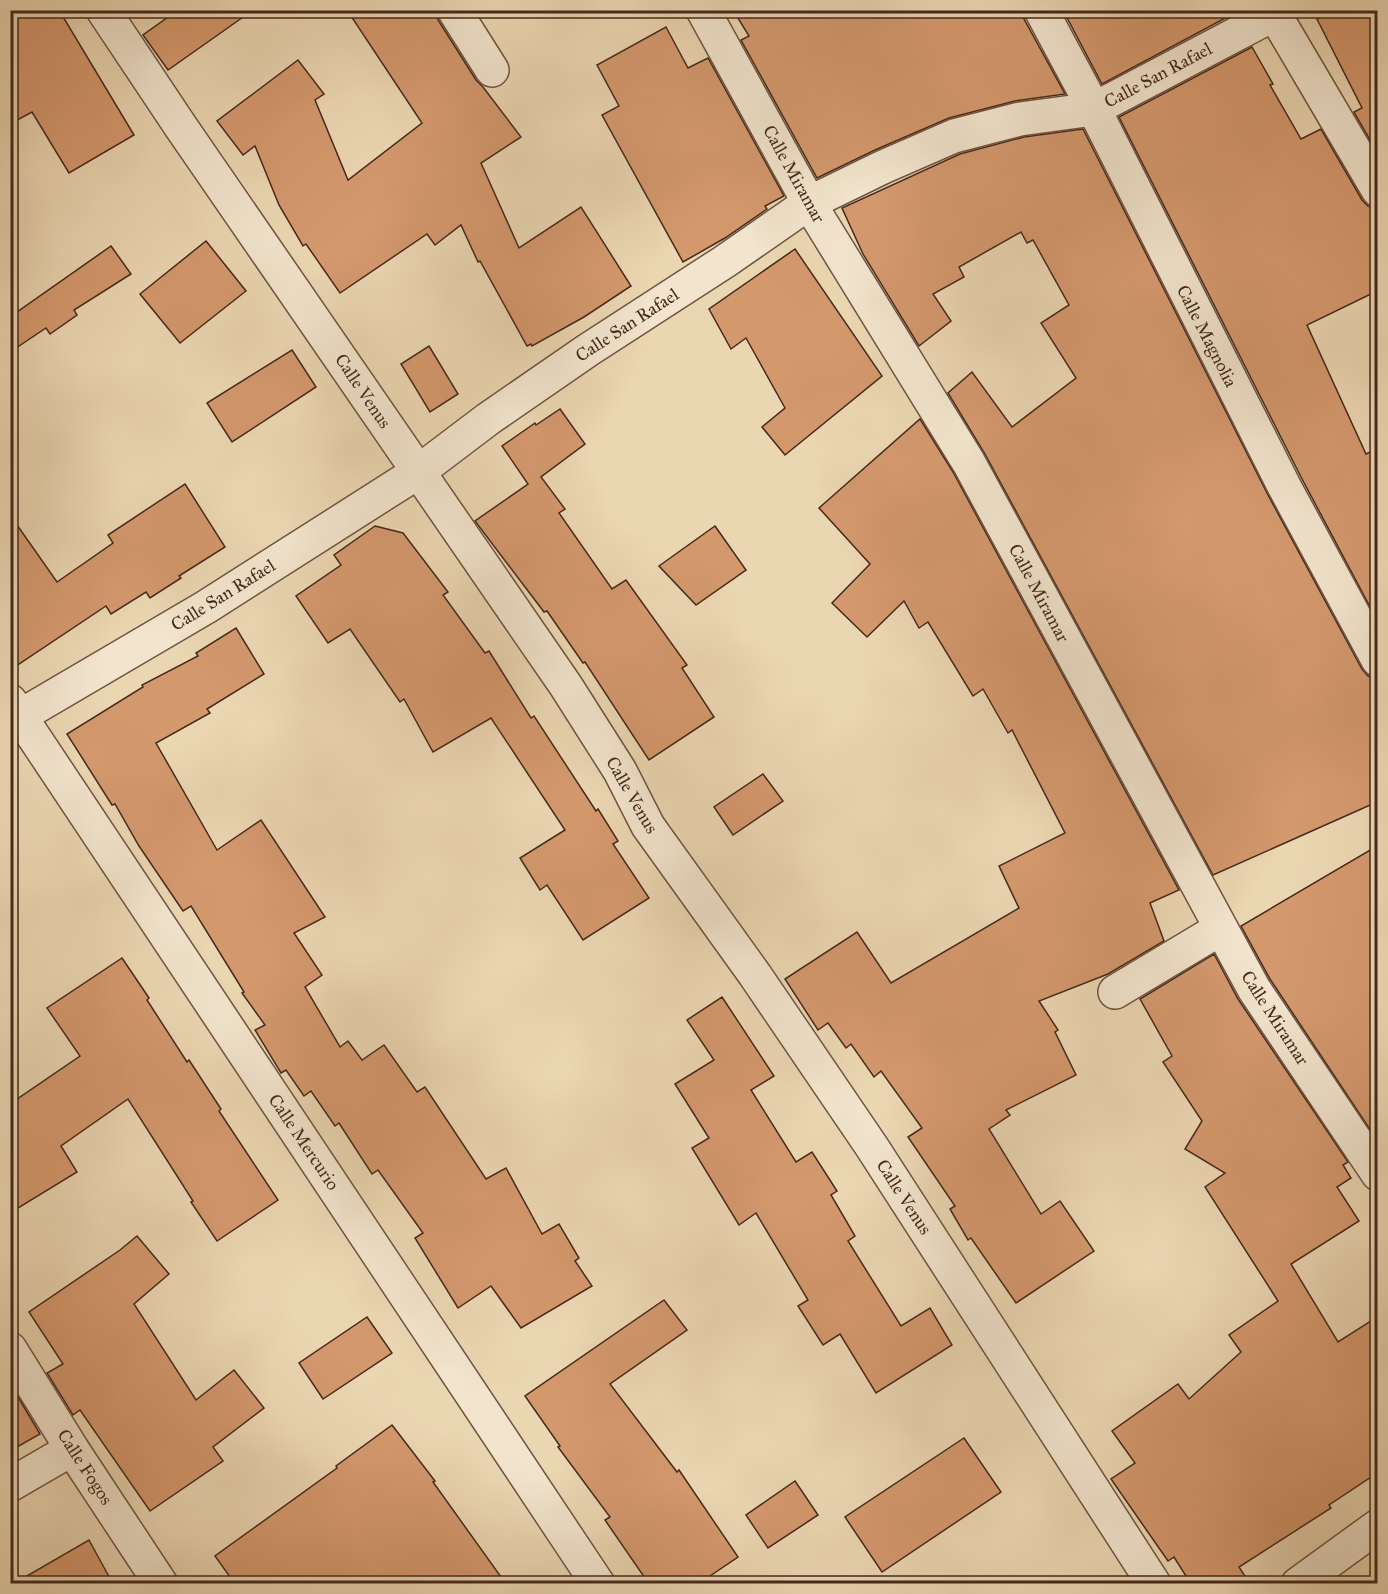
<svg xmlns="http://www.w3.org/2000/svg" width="1388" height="1594" viewBox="0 0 1388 1594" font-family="'IM FELL Great Primer',serif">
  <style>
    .building { fill: #d4986d; stroke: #45291b; stroke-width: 1.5 }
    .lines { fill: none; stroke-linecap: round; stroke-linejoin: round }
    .street-casing { stroke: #6e5441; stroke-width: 36 }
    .street { stroke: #f2e4cd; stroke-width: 33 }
    .labels { text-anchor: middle; stroke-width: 6; stroke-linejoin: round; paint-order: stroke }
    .street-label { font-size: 18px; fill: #45291b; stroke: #f2e4cd }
  </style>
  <rect width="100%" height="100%" fill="#ebd6b2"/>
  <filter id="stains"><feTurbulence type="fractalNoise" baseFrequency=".00333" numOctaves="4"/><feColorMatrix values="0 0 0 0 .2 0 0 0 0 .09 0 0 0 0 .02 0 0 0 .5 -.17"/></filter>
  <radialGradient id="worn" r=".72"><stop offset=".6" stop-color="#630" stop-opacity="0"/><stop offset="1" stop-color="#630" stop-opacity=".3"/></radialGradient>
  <g class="building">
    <path d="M 23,10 L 59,10 L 134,135 L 69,173 L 32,112 L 10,124 L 10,18 Z"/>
    <path d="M 178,10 L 253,10 L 168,70 L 143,35 Z"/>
    <path d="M 347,10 L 435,10 L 438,20 L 476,80 L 483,87 L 521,137 L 481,163 L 519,248 L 581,207 L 631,286 L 584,317 L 532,346 L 531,344 L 527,346 L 480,261 L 478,262 L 461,225 L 435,245 L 427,234 L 340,293 L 306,244 L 303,246 L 279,205 L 255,146 L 243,155 L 217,121 L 298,60 L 324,94 L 315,100 L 348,180 L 422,123 Z"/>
    <path d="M 733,10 L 1022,10 L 1024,19 L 1065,94 L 1015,101 L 949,118 L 875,150 L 817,178 L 741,40 L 749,36 Z"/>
    <path d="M 1063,10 L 1231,10 L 1233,14 L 1102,84 Z"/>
    <path d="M 1335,10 L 1368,10 L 1377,30 L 1377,152 L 1354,112 L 1362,108 L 1317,19 Z"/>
    <path d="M 666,27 L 688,68 L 708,58 L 784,196 L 765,206 L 767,209 L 725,238 L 683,262 L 602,115 L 619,106 L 597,65 Z"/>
    <path d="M 1252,47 L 1273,84 L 1270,85 L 1301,139 L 1321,129 L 1362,200 L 1368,206 L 1377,209 L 1377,291 L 1307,325 L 1366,454 L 1377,449 L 1377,620 L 1301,477 L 1119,117 Z"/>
    <path d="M 1083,129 L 1268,495 L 1362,669 L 1368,676 L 1377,679 L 1377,802 L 1213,875 L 985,454 L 948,393 L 972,372 L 1012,427 L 1076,378 L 1041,323 L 1069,305 L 1033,240 L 1027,243 L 1021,232 L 959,267 L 964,277 L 933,294 L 951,321 L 919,346 L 863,254 L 842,208 L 960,154 L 1024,137 Z"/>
    <path d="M 206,241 L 246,291 L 180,343 L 140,294 Z"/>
    <path d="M 111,246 L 131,274 L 74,310 L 77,315 L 50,334 L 46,328 L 16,348 L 10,340 L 10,317 Z"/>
    <path d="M 795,249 L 882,376 L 785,455 L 762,427 L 785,408 L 746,338 L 731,349 L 709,309 Z"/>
    <path d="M 429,346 L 458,394 L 430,412 L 401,364 Z"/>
    <path d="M 292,350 L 316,387 L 232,442 L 207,403 Z"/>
    <path d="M 560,409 L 585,444 L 541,477 L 565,509 L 559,513 L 612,589 L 626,580 L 687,665 L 682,668 L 714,717 L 649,760 L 585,662 L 583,663 L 547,611 L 544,612 L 475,521 L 528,484 L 502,446 L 535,423 L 536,425 Z"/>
    <path d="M 920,419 L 953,472 L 1179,890 L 1150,903 L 1164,941 L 1108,974 L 1039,1001 L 1058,1030 L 1055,1032 L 1076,1075 L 1006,1110 L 1010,1115 L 989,1129 L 1041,1214 L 1060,1201 L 1094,1251 L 1016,1303 L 971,1238 L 968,1240 L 950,1209 L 955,1206 L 908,1137 L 922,1128 L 881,1071 L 874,1077 L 851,1044 L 846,1048 L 828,1023 L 818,1030 L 785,979 L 857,932 L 891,983 L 1019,908 L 999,866 L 1065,833 L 1012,730 L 1008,733 L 983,689 L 973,696 L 928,622 L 919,628 L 904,601 L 867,637 L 832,603 L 870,564 L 819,508 Z"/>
    <path d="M 185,484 L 225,547 L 179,576 L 181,578 L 150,598 L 146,592 L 111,614 L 106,606 L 10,670 L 10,515 L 57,582 L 113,543 L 108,535 Z"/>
    <path d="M 375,526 L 403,533 L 448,592 L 443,595 L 485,653 L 489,651 L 531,718 L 534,716 L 596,811 L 598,809 L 618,841 L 613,844 L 649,898 L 583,940 L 547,885 L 540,890 L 520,858 L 565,830 L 491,718 L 433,752 L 404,699 L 400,702 L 350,629 L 328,643 L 296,596 L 341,565 L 334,555 Z"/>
    <path d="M 715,526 L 746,570 L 696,605 L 659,566 Z"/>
    <path d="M 236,628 L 264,674 L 207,709 L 210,713 L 156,743 L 217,850 L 261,820 L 325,917 L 294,933 L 322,975 L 305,987 L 340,1047 L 348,1041 L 362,1060 L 384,1045 L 417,1092 L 425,1087 L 486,1179 L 506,1168 L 542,1234 L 559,1224 L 579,1258 L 575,1261 L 592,1286 L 521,1328 L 491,1286 L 458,1308 L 415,1238 L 423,1233 L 378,1170 L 372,1174 L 339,1123 L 335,1126 L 311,1091 L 304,1096 L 286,1070 L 281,1073 L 255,1030 L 265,1025 L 242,993 L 244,992 L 191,906 L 183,911 L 139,846 L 115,804 L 112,805 L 67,734 L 143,687 L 142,685 L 198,656 L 196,653 Z"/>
    <path d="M 763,774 L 783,801 L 733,835 L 714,807 Z"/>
    <path d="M 1377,846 L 1377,1140 L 1270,979 L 1241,926 Z"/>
    <path d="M 1214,954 L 1238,999 L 1348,1162 L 1343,1165 L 1351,1178 L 1337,1187 L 1359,1221 L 1291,1264 L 1338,1342 L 1377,1317 L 1377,1473 L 1329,1505 L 1331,1508 L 1239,1567 L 1250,1584 L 1191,1584 L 1174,1557 L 1168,1561 L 1111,1479 L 1135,1463 L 1112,1431 L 1178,1384 L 1189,1399 L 1241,1352 L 1229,1335 L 1278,1301 L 1205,1187 L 1225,1173 L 1185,1149 L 1202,1121 L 1163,1062 L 1172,1056 L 1140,999 Z"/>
    <path d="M 122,958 L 149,998 L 147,1000 L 187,1062 L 189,1060 L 221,1109 L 219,1111 L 278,1200 L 217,1241 L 191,1202 L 193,1201 L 128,1099 L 61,1146 L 77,1172 L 10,1213 L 10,1104 L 80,1056 L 47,1008 Z"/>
    <path d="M 722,997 L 774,1076 L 751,1090 L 796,1162 L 812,1152 L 837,1191 L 831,1195 L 855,1236 L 848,1241 L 901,1326 L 930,1308 L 952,1345 L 876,1393 L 840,1334 L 823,1345 L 798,1306 L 808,1300 L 756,1213 L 739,1225 L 692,1148 L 709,1138 L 675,1084 L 714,1060 L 687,1020 Z"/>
    <path d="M 137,1236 L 169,1274 L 134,1304 L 196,1400 L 234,1370 L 264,1408 L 213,1447 L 223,1461 L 150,1511 L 80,1410 L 73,1415 L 47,1373 L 63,1364 L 29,1312 L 120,1250 Z"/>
    <path d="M 664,1300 L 687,1330 L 610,1384 L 677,1472 L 679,1470 L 738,1557 L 698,1584 L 649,1584 L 605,1520 L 610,1517 L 558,1447 L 560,1446 L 525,1396 Z"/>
    <path d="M 367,1317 L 392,1353 L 323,1399 L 299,1363 Z"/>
    <path d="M 15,1392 L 40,1434 L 10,1451 L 10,1395 Z"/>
    <path d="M 392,1425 L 435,1481 L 433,1482 L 506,1584 L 235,1584 L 215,1556 L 337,1468 L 336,1466 Z"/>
    <path d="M 964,1438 L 1001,1492 L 882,1572 L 845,1517 Z"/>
    <path d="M 795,1481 L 818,1515 L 768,1548 L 746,1515 Z"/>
    <path d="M 89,1540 L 113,1584 L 13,1584 Z"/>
  </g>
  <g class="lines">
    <g class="street-casing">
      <g id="street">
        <path d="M 103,10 L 181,127 L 566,686 L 620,771 L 648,826 L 755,975 L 872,1147 L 1154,1584"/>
        <path d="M 454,10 L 492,70"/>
        <path d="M 703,10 L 809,203 L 969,463 L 1254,989 L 1378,1174"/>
        <path d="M 1041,10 L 1094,109 L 1284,486 L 1378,660"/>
        <path d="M 1272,10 L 1378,190"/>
        <path d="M 10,701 L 598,1584"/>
        <path d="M 10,722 L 206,607 L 418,472 L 488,419 L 588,350 L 724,262 L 809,203 L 883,167 L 954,136 L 1020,119 L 1094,109 L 1282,10"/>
        <path d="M 1115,992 L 1220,929"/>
        <path d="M 10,1349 L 72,1449 L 161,1584"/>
        <path d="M 10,1485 L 72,1449"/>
        <path d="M 1298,1584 L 1378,1526"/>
      </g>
    </g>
    <use href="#street" class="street"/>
  </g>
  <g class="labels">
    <g class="street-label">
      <text transform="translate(1158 75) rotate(-28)" y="6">Calle San Rafael</text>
      <text transform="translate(794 174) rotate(61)" y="6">Calle Miramar</text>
      <text transform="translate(627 325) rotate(-33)" y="6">Calle San Rafael</text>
      <text transform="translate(1207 336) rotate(63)" y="6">Calle Magnolia</text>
      <text transform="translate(363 391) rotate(56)" y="6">Calle Venus</text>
      <text transform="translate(1039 593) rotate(62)" y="6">Calle Miramar</text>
      <text transform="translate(223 595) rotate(-32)" y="6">Calle San Rafael</text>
      <text transform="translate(632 795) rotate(60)" y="6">Calle Venus</text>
      <text transform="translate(1275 1018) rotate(57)" y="6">Calle Miramar</text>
      <text transform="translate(304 1142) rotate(56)" y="6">Calle Mercurio</text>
      <text transform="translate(904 1197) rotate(57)" y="6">Calle Venus</text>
      <text transform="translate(85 1467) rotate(57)" y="6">Calle Fogos</text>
    </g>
  </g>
  <rect width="1388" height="1594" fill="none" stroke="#ebd6b2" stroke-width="36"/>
  <rect x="12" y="12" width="1364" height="1570" fill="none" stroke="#45291b" stroke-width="3"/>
  <rect x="18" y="18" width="1352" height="1558" fill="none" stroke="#45291b" stroke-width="1.5"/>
  <rect width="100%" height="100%" filter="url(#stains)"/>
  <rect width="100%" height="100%" fill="url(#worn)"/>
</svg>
